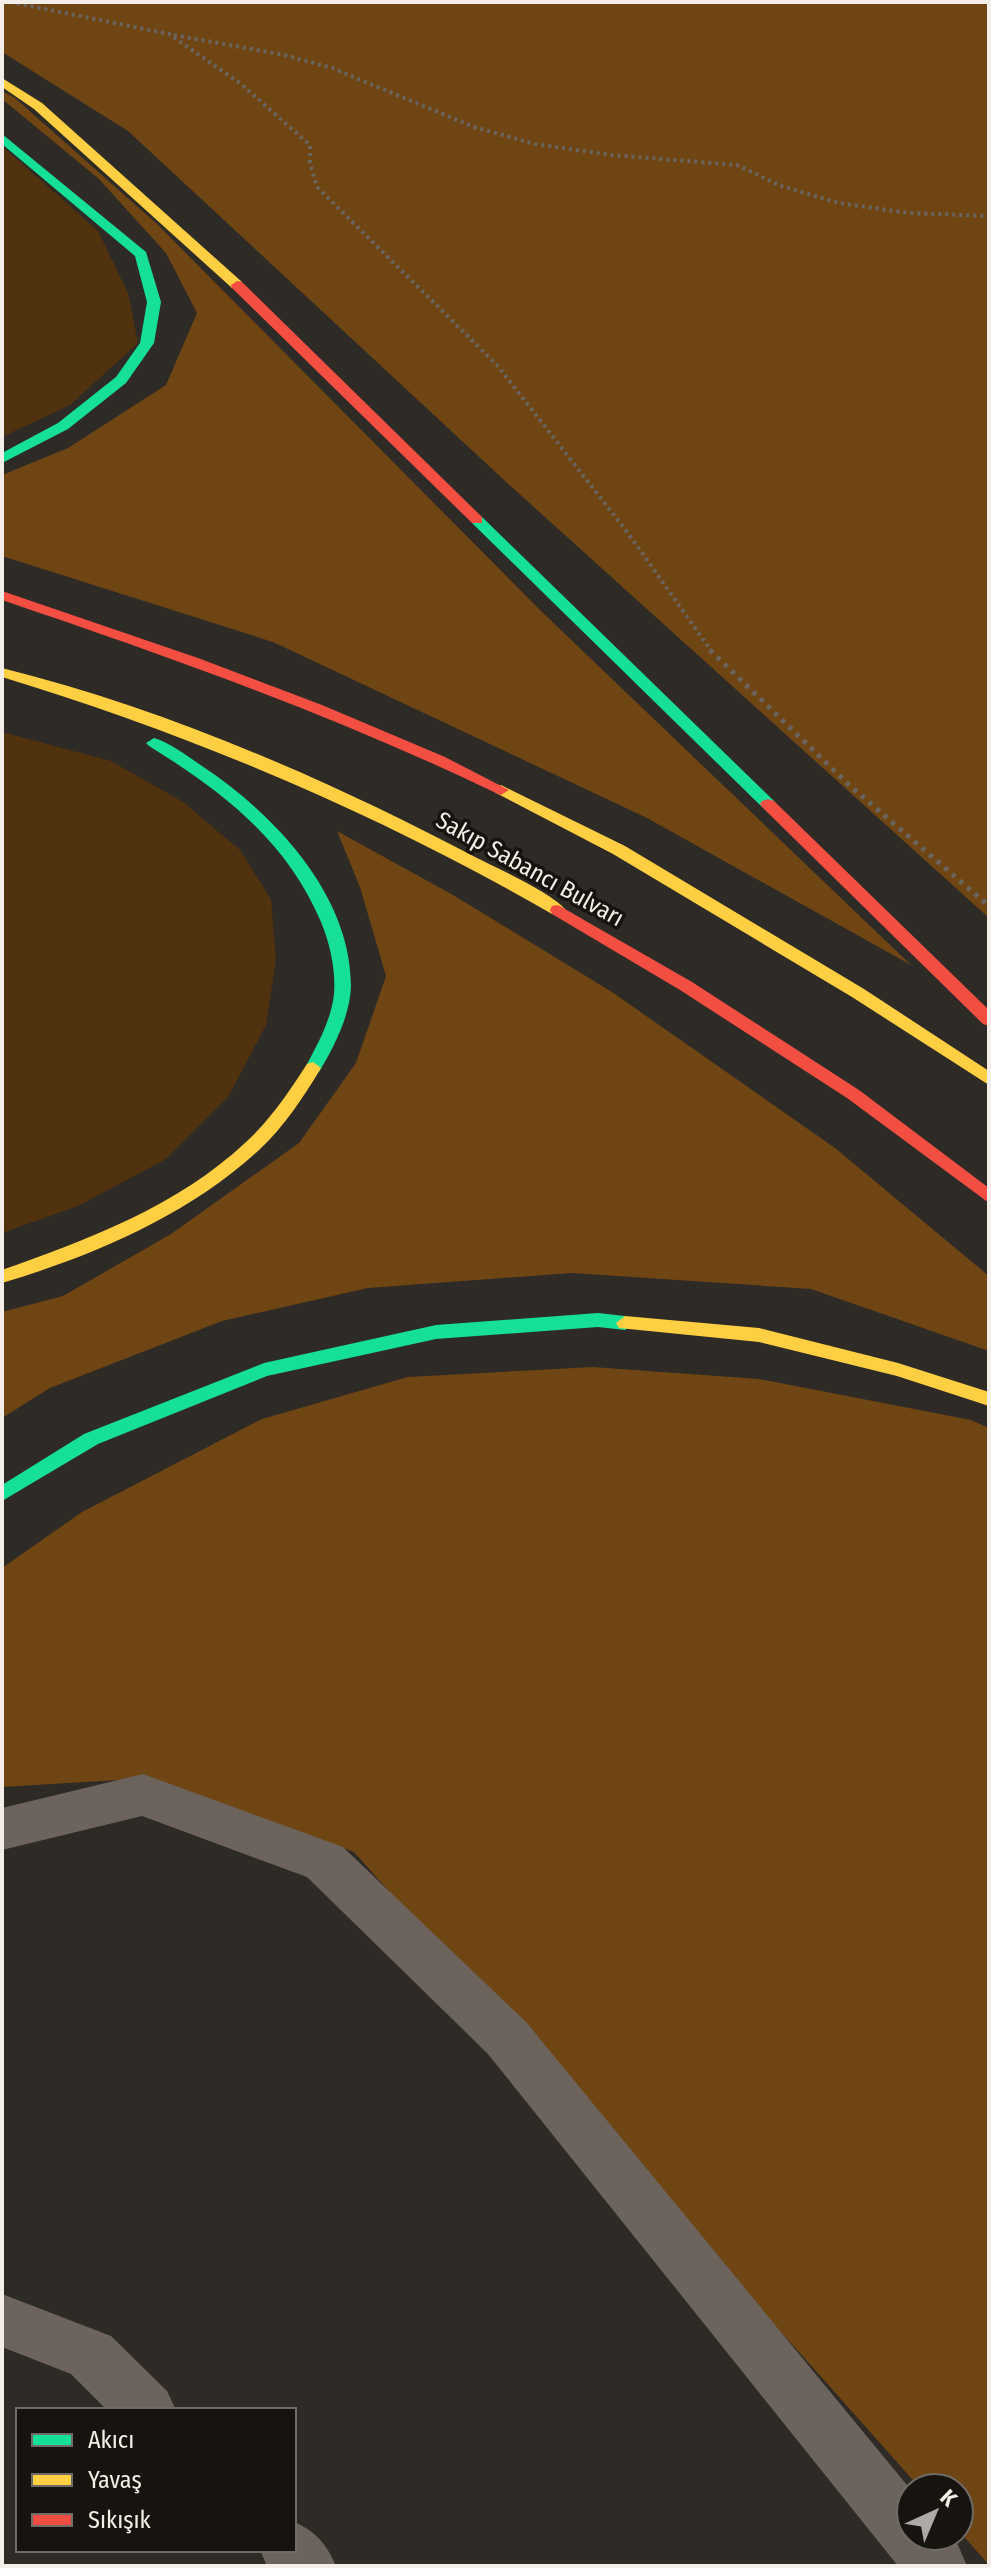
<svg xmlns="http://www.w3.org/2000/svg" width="991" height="2568" viewBox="0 0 991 2568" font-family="'Fira Sans Condensed',sans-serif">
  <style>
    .green { fill: #51320e }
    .forest { fill: #6f4514 }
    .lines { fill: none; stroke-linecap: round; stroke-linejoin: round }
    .path-far1 { stroke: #6a655f; stroke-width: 4; stroke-dasharray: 3 4; stroke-linecap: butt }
    .path { stroke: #6a655f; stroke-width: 5; stroke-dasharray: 4 6; stroke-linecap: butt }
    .street { fill: #6c645c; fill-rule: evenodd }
    .fast { fill: #16e098; fill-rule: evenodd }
    .slow { fill: #ffcf43; fill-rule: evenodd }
    .jam { fill: #f24e42; fill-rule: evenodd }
    .labels { text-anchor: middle; stroke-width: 7; stroke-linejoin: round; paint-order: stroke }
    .street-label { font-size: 24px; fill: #f4eee9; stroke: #17130f }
  </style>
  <rect width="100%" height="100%" fill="#2e2a26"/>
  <g class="green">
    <path d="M 2,146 L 98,231 L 128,293 L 138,343 L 70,405 L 2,437 Z"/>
    <path d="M 2,732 L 111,761 L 183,802 L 240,850 L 271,899 L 276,960 L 266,1025 L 228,1097 L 166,1159 L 78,1206 L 2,1233 Z"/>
  </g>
  <g class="forest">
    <path d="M 2,2 L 989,2 L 989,918 L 504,480 L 128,131 L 2,52 Z"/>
    <path d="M 2,91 L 15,98 L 156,223 L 541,611 L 911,965 L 647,818 L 273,642 L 2,556 L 2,475 L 68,448 L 166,385 L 197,313 L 166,253 L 99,179 L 2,99 Z"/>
    <path d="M 337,831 L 453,895 L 612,992 L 835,1148 L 989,1276 L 989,1351 L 811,1289 L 572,1273 L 368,1288 L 222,1321 L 50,1388 L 2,1418 L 2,1312 L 63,1296 L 171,1234 L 299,1143 L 356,1063 L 386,976 L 360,887 Z"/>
    <path d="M 593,1367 L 759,1379 L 971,1420 L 989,1428 L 989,2565 L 959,2531 L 959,2488 L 920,2488 L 354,1852 L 152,1778 L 2,1787 L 2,1568 L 82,1512 L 262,1419 L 408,1377 Z"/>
  </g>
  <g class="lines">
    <g class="path-far1">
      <path d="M 10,2 L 169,34 L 241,84 L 310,145 L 310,163 L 317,187 L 497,365 L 628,533 L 712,652"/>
      <path d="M 174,35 L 284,55 L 332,68 L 474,127 L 535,144 L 611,155 L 737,165 L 781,186 L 839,203 L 909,213 L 989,216"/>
    </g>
    <path class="path" d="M 710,650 L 848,784 L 989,906"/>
    <g class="street">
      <path d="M 143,1774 L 343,1847 L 526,2022 L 911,2490 L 911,2536 L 950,2536 L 958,2545 L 967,2566 L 898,2566 L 488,2054 L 307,1877 L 142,1816 L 2,1850 L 2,1808 Z"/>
      <path d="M 2,2294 L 111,2336 L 167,2391 L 176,2410 L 107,2410 L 71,2374 L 2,2347 Z"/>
      <path d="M 294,2522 C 317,2532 326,2544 336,2566 L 267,2566 L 260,2550 L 294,2550 Z"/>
    </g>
    <g class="fast">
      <path d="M 2,134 L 146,252 L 161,302 L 154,343 L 126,383 L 68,429 L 2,463 L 2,453 L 58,423 L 116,377 L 140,343 L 147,302 L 135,256 L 2,144 Z"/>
      <path d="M 477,516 L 482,517 L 774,801 L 776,804 L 774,807 L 762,807 L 472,523 L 472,517 Z"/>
      <path d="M 154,738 C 171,743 187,756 202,766 C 273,813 351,894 351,986 C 350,1016 334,1047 319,1072 L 313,1074 L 305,1068 C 317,1045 331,1021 334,994 C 336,970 330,944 321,922 C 287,841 222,791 149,746 L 146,743 Z"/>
      <path d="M 598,1313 L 625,1316 L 634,1323 L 625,1330 L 598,1327 L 436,1339 L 267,1376 L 98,1444 L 2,1501 L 2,1485 L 84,1434 L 264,1363 L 436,1325 Z"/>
    </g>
    <g class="slow">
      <path d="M 2,78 L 42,103 L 242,282 L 242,288 L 232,288 L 34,109 L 2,87 Z"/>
      <path d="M 2,668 C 166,709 327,779 477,858 C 499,869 552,893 566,910 L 564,914 L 552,914 C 377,813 195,736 2,677 Z"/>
      <path d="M 501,785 L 625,846 L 864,989 L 989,1071 L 989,1085 L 852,997 L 613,854 L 496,793 L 493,790 Z"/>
      <path d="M 313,1062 L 321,1068 C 303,1098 284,1127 258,1151 C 187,1216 93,1256 2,1283 L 2,1270 C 89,1239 178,1206 246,1142 C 271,1119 289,1092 307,1064 Z"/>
      <path d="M 625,1316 L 759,1328 L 898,1363 L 989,1392 L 989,1406 L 897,1376 L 759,1342 L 619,1328 L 616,1323 Z"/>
    </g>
    <g class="jam">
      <path d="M 237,281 L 242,282 L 482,517 L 482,523 L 472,523 L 232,288 L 231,285 Z"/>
      <path d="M 2,591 L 198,658 L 322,705 L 445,757 L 509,790 L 501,795 L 496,793 C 336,716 170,657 2,600 Z"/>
      <path d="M 768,799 L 774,801 L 989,1010 L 989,1026 L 983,1024 L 762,807 L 760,804 L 762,801 Z"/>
      <path d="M 558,905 L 692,982 L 859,1090 L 989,1188 L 989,1203 L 847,1098 L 680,990 L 552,914 L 550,910 L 552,906 Z"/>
    </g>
  </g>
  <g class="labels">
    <g class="street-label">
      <text transform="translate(530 869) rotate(29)" y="8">Sakıp Sabancı Bulvarı</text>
    </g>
  </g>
  <rect width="991" height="2568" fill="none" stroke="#f4eee9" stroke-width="8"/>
  <rect x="16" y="2408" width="280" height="144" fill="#17130f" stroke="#6f6b66" stroke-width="2"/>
  <rect x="32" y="2434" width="40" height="12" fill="#16e098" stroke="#6f6b66" stroke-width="2"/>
  <text x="88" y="2448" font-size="24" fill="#f4eee9">Akıcı</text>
  <rect x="32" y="2474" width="40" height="12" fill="#ffcf43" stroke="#6f6b66" stroke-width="2"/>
  <text x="88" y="2488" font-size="24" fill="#f4eee9">Yavaş</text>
  <rect x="32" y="2514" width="40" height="12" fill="#f24e42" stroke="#6f6b66" stroke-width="2"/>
  <text x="88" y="2528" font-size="24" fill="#f4eee9">Sıkışık</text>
  <g transform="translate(935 2512) rotate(44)"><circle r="38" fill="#17130f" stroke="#6f6b66" stroke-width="2"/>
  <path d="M0-6L14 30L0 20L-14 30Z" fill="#afa9a5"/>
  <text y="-12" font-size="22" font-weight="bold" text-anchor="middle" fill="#f4eee9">K</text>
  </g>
</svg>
